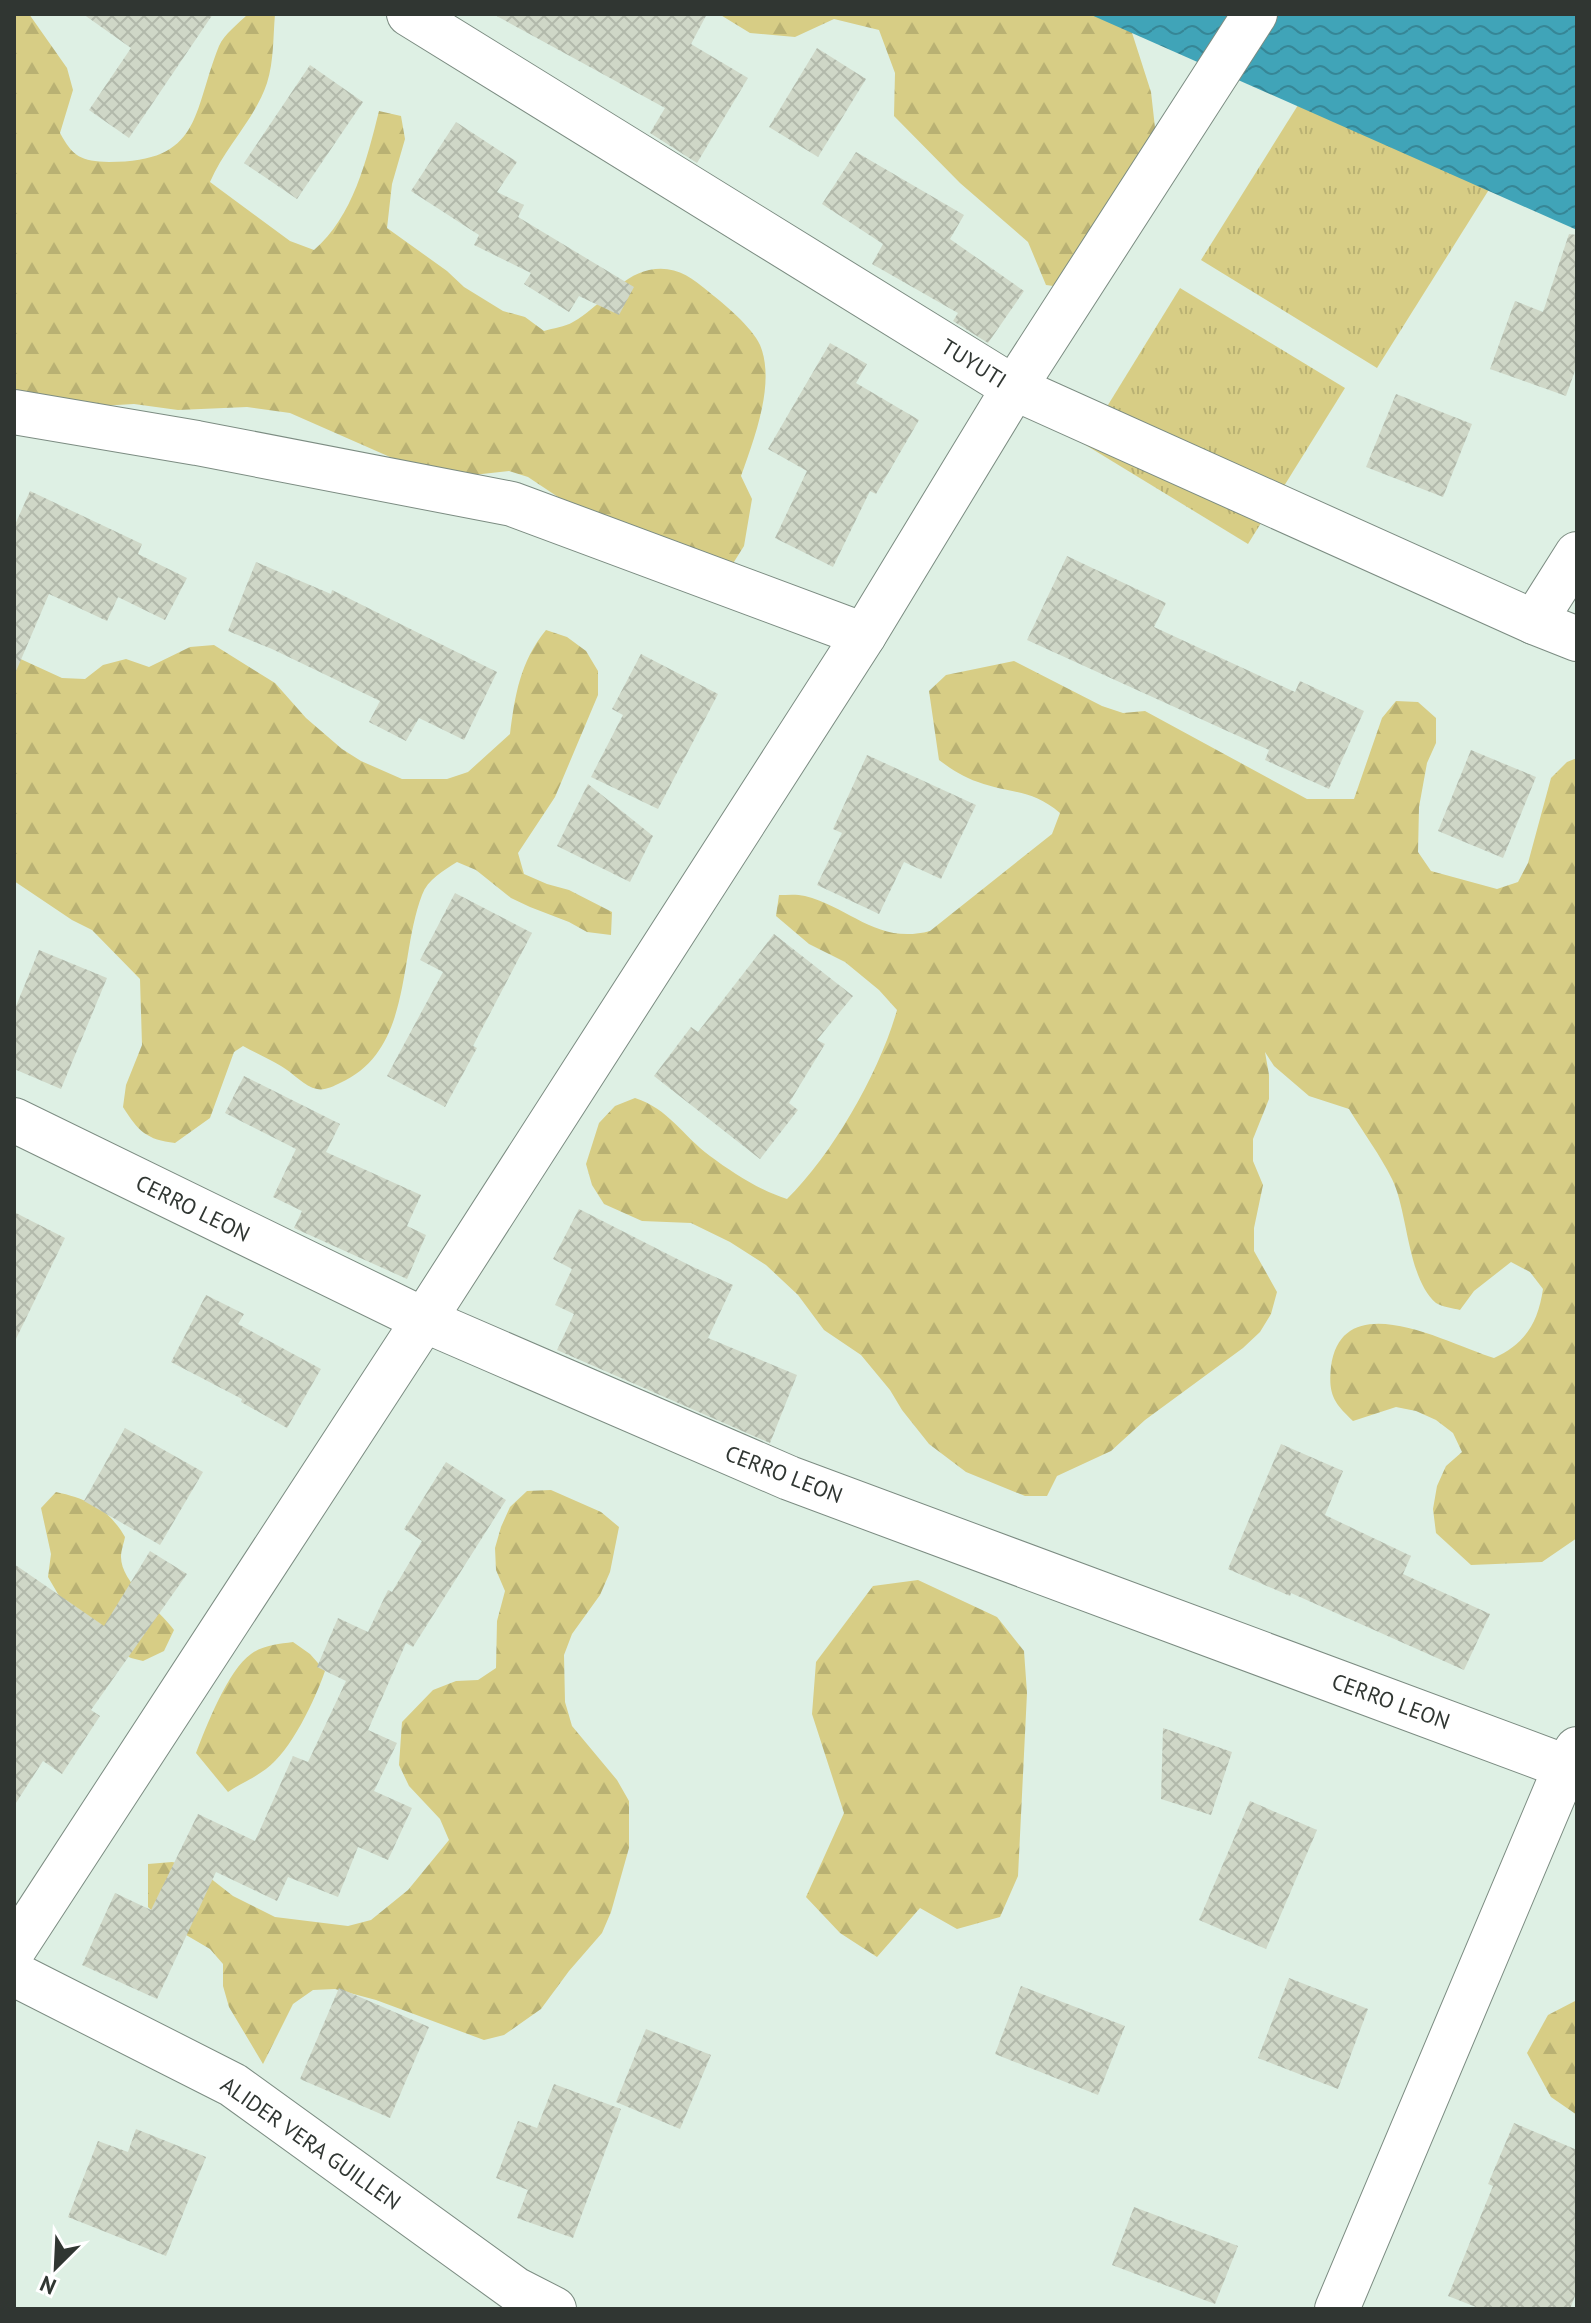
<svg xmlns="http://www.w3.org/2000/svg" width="1591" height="2323" viewBox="0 0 1591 2323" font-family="'PT Sans',sans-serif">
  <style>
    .forest { fill: url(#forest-firs) }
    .park { fill: url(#park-tufts) }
    .water { fill: url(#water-waves) }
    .building { fill: url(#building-cross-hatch) }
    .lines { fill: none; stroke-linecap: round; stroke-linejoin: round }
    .minor-casing { stroke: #7c8c82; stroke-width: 46 }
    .minor { stroke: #fff; stroke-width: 44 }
    .labels { text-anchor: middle; stroke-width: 8; stroke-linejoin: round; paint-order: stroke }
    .street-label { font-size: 22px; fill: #303632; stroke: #fff }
  </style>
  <defs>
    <pattern id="forest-firs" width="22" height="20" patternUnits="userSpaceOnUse" patternTransform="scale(2)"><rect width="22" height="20" fill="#d7cd85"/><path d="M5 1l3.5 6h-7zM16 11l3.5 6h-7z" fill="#b9b173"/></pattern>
    <pattern id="park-tufts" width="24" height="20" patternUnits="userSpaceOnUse" patternTransform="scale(2)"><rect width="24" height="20" fill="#d7cd85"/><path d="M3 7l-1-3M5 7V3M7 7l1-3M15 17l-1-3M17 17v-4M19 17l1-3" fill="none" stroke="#b9b173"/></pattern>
    <pattern id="water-waves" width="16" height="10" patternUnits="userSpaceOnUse" patternTransform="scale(2)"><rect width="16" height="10" fill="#40a4b8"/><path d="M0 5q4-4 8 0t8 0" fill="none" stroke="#368696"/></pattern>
    <pattern id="building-cross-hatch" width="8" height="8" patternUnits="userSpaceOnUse" patternTransform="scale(2)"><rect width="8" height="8" fill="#cfd7c7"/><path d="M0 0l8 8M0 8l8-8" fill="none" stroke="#b2b9ab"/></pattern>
  </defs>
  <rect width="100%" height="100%" fill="#def0e4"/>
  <g class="forest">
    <path d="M 14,14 L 29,14 L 67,68 L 73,90 L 60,133 C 73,157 81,161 109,162 C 202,162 192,114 219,46 C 224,34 239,23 248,14 L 275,14 C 273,37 274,61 267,83 C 255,119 225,147 210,182 L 290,241 L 314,250 C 353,217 367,159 379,111 L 401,116 L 405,139 L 392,184 L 387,228 L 447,271 L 464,287 L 503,311 L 525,317 L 544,331 C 553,328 565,327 573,322 C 599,308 620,276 649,270 C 674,265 690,276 709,292 C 724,304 752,327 760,345 C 776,383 754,439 741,476 L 752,499 L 744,546 L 732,565 L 624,541 L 528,477 L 509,471 L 464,476 L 415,468 L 290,413 L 247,407 L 178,410 L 134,404 L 14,411 Z"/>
    <path d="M 719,14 L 1126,14 L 1151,92 L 1161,181 L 1090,291 L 1046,285 L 1028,242 L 960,183 L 894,116 L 895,73 L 879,30 L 834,19 L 795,37 L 750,33 Z"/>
    <path d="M 546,630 L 567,637 L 586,651 L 598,671 L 598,695 L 555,797 L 518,853 L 524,874 L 547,884 L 569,890 L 612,912 L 611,935 L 587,932 L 569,922 L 530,907 L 511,898 L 476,870 L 457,862 C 443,871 428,879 422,895 C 398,958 413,1050 340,1083 C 334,1086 324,1091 317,1089 C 305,1087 292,1072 281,1066 C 269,1059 256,1053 243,1046 L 234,1052 L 210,1118 L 175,1143 C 147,1140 138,1131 123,1107 L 126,1085 L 142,1045 L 140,979 L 92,930 L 72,920 L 14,881 L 14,656 L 62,678 L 85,679 L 103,665 L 126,659 L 149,667 L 190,647 L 214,645 L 275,683 L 306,718 L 342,749 L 361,761 L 402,779 L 447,779 L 468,772 L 510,734 C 515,695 520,662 546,630 Z"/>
    <path d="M 1014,661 L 1102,706 L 1123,713 L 1145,711 L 1307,799 L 1354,799 L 1382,718 L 1396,701 L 1418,702 L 1436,718 L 1436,743 L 1427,763 L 1419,807 L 1418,852 L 1431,871 L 1497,889 L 1518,882 L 1528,863 L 1551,778 L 1567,762 L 1577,758 L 1577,1538 L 1542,1562 L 1471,1565 L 1436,1533 L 1433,1509 L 1437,1486 L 1446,1466 L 1462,1452 L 1453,1433 L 1436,1420 L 1416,1411 L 1396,1407 L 1353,1421 C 1334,1403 1328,1395 1331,1367 C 1342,1283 1450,1345 1494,1358 C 1525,1344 1538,1323 1543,1289 L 1530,1272 L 1511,1262 L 1474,1291 L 1460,1310 C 1453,1308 1442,1307 1436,1303 C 1407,1278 1408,1211 1392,1179 C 1380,1155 1363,1132 1349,1109 L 1309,1096 L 1274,1066 L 1265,1052 L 1269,1075 L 1269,1099 L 1253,1139 L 1253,1161 L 1263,1185 L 1254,1228 L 1254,1251 L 1277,1292 L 1271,1314 L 1260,1332 L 1243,1348 L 1145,1420 L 1111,1451 L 1057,1476 L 1047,1496 L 1025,1496 L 966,1472 L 929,1444 L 902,1410 L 890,1390 L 861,1355 L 824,1330 L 798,1295 L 766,1265 L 730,1242 L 691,1223 L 642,1221 L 604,1204 L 592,1185 L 586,1164 L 599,1123 L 615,1106 L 635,1098 C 669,1109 682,1135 710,1156 C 733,1173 759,1190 787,1199 C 833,1154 880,1071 897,1010 L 879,990 L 845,962 L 809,944 L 776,916 L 779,895 C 787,895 797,894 805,896 C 851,908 878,945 930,931 L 1052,834 L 1060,813 C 1032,789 1011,794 978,782 C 963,777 951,769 939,760 L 929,691 L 946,675 Z"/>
    <path d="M 551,1490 L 601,1512 L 619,1527 L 610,1572 L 600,1595 L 572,1634 L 564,1655 L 565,1702 L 572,1726 L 617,1780 L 629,1801 L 629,1848 L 611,1912 L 602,1933 L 569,1971 L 541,2009 L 504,2035 L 484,2040 L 376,2000 L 335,1989 L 313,1990 L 293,2004 L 263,2064 L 229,2007 L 223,1986 L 223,1964 L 210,1949 L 164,1922 L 148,1907 L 148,1864 L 172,1862 L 196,1867 L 233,1896 L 275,1917 L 348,1926 L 371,1920 L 408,1890 L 449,1840 L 440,1819 L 409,1786 L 399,1765 L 402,1722 L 433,1690 L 456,1681 L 478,1680 L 496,1668 L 497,1621 L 505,1591 L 496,1570 L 495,1548 L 501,1527 L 510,1507 L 527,1491 Z"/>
    <path d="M 56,1492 C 88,1499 109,1509 125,1537 C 124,1543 121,1550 121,1557 C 121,1583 159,1609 174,1630 L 164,1651 L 143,1661 L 131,1658 L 109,1647 L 72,1618 L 48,1577 L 51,1554 L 41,1508 Z"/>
    <path d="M 918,1580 L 997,1617 L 1024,1651 L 1027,1693 L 1018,1876 L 1000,1917 L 957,1929 L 920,1908 L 877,1957 L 840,1933 L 806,1897 L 844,1813 L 812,1714 L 816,1662 L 873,1586 Z"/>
    <path d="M 293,1642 L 310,1654 L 325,1671 C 315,1700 291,1751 266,1769 C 254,1778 240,1784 228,1792 L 196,1753 C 206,1727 228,1670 251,1654 C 263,1645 279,1644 293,1642 Z"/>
    <path d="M 1577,2000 L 1577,2115 L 1551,2097 L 1527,2053 L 1548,2015 Z"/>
  </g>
  <g class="park">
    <path d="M 1352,19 L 1527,129 L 1377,368 L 1201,260 Z"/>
    <path d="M 1180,288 L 1345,388 L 1248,544 L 1084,444 Z"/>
  </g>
  <path class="water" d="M 1089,14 L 1577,14 L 1577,230 Z"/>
  <g class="building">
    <path d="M 83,14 L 213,14 L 129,138 L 89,110 L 131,48 Z"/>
    <path d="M 493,14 L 707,14 L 691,44 L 748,78 L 697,163 L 650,133 L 665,108 Z"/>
    <path d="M 817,48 L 866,79 L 818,157 L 769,127 Z"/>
    <path d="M 310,65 L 363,102 L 297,199 L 244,163 Z"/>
    <path d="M 456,122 L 517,162 L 497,192 L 524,205 L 518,217 L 634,287 L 619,315 L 579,296 L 569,312 L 524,284 L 531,273 L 474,245 L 479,235 L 411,191 Z"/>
    <path d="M 856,152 L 964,215 L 950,239 L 1024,291 L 988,343 L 953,321 L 958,313 L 872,264 L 883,244 L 822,204 Z"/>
    <path d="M 1569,234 L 1577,235 L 1577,365 L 1566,396 L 1490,369 L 1515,301 L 1543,312 Z"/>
    <path d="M 830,343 L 867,364 L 856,383 L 919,420 L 876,494 L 870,491 L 833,567 L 775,538 L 807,471 L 768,449 Z"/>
    <path d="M 1396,394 L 1472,424 L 1443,497 L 1366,467 Z"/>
    <path d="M 30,491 L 142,544 L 138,554 L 187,578 L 165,620 L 118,597 L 107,621 L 49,594 L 14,676 L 14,527 Z"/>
    <path d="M 1067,556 L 1166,603 L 1154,627 L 1295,692 L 1300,681 L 1364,711 L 1329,789 L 1265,760 L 1269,750 L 1027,640 Z"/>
    <path d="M 256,562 L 331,594 L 332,590 L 497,672 L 464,740 L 419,718 L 406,741 L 369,722 L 380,701 L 272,649 L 228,631 Z"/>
    <path d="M 641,654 L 718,694 L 658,809 L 591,777 L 623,715 L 612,709 Z"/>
    <path d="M 1471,750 L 1536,777 L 1503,858 L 1438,831 Z"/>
    <path d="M 867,755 L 976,805 L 941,879 L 904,862 L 879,914 L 817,885 L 842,833 L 833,829 Z"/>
    <path d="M 588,784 L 653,836 L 630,882 L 557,846 Z"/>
    <path d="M 455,893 L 532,933 L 473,1046 L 477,1048 L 445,1107 L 387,1076 L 443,972 L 420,960 Z"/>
    <path d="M 774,934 L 853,996 L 817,1040 L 825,1044 L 789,1103 L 798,1110 L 760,1159 L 654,1076 L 691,1027 L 698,1032 Z"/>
    <path d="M 39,950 L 107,978 L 61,1089 L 14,1069 L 14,1011 Z"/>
    <path d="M 244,1076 L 340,1124 L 326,1152 L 421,1195 L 407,1226 L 426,1235 L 407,1279 L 294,1228 L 302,1211 L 273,1197 L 296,1149 L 225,1113 Z"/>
    <path d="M 579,1209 L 691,1266 L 733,1285 L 708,1338 L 797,1375 L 770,1443 L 557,1350 L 574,1314 L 555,1305 L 572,1269 L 553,1259 Z"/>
    <path d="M 14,1212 L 65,1238 L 14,1343 Z"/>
    <path d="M 206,1295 L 244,1314 L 238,1324 L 321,1369 L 287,1428 L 241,1402 L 242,1399 L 171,1362 Z"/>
    <path d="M 125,1428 L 203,1472 L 160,1545 L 84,1501 Z"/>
    <path d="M 1281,1444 L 1343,1471 L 1325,1515 L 1411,1556 L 1403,1574 L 1490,1614 L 1464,1670 L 1291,1593 L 1290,1596 L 1228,1569 Z"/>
    <path d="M 446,1462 L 506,1500 L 413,1647 L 406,1643 L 368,1730 L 397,1743 L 374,1791 L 412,1808 L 388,1860 L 358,1847 L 338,1897 L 288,1877 L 277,1901 L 216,1872 L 157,1999 L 82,1965 L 115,1893 L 151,1910 L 198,1814 L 255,1841 L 293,1756 L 308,1762 L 346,1681 L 317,1667 L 338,1618 L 368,1632 L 388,1590 L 392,1592 L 422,1541 L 404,1529 Z"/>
    <path d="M 150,1551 L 187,1574 L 91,1710 L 100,1716 L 62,1774 L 43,1761 L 14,1806 L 14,1564 L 104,1626 Z"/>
    <path d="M 1163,1728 L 1232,1752 L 1211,1815 L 1161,1799 Z"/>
    <path d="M 1250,1801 L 1317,1830 L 1266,1949 L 1199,1920 Z"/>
    <path d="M 1289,1978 L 1368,2009 L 1338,2089 L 1258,2058 Z"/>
    <path d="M 1021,1986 L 1125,2026 L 1098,2095 L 995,2054 Z"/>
    <path d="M 339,1988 L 429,2027 L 390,2118 L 300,2079 Z"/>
    <path d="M 646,2029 L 711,2055 L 680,2129 L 616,2102 Z"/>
    <path d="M 554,2084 L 621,2109 L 573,2238 L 517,2218 L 528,2190 L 496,2178 L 518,2121 L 537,2128 Z"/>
    <path d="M 1514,2123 L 1577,2150 L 1577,2291 L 1570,2309 L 1481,2309 L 1448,2296 L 1493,2186 L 1488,2184 Z"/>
    <path d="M 136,2129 L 206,2157 L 166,2256 L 68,2217 L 98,2141 L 128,2152 Z"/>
    <path d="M 1134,2207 L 1238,2246 L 1215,2304 L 1112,2265 Z"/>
  </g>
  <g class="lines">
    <g class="minor-casing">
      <g id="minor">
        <path d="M 409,14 L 1014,388 L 1534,622 L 1577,639"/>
        <path d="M 14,412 L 197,443 L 512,504 L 864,635"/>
        <path d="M 1534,622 L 1577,554"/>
        <path d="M 14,1120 L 424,1320 L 789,1478 L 1577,1771"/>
        <path d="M 14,1949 L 424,1320 L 864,635 L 1014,388 L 1255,14"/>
        <path d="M 14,1974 L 233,2085 L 515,2289 L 554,2309"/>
        <path d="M 1337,2309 L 1566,1766 L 1577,1749"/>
      </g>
    </g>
    <use href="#minor" class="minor"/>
  </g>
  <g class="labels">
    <g class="street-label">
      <text transform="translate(974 363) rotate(32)" y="8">TUYUTI</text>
      <text transform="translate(193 1208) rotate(26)" y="8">CERRO LEON</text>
      <text transform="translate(784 1474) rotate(21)" y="8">CERRO LEON</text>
      <text transform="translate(1391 1701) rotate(20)" y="8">CERRO LEON</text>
      <text transform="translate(311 2143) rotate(35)" y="8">ALIDER VERA GUILLEN</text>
    </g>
  </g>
  <rect width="1591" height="2323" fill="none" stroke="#303632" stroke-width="32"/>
  <g transform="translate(56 2267) rotate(204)" stroke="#ffffff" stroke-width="6" paint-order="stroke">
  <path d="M0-6L14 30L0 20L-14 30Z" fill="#303632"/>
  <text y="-12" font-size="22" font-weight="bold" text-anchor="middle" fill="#303632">N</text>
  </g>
</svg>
